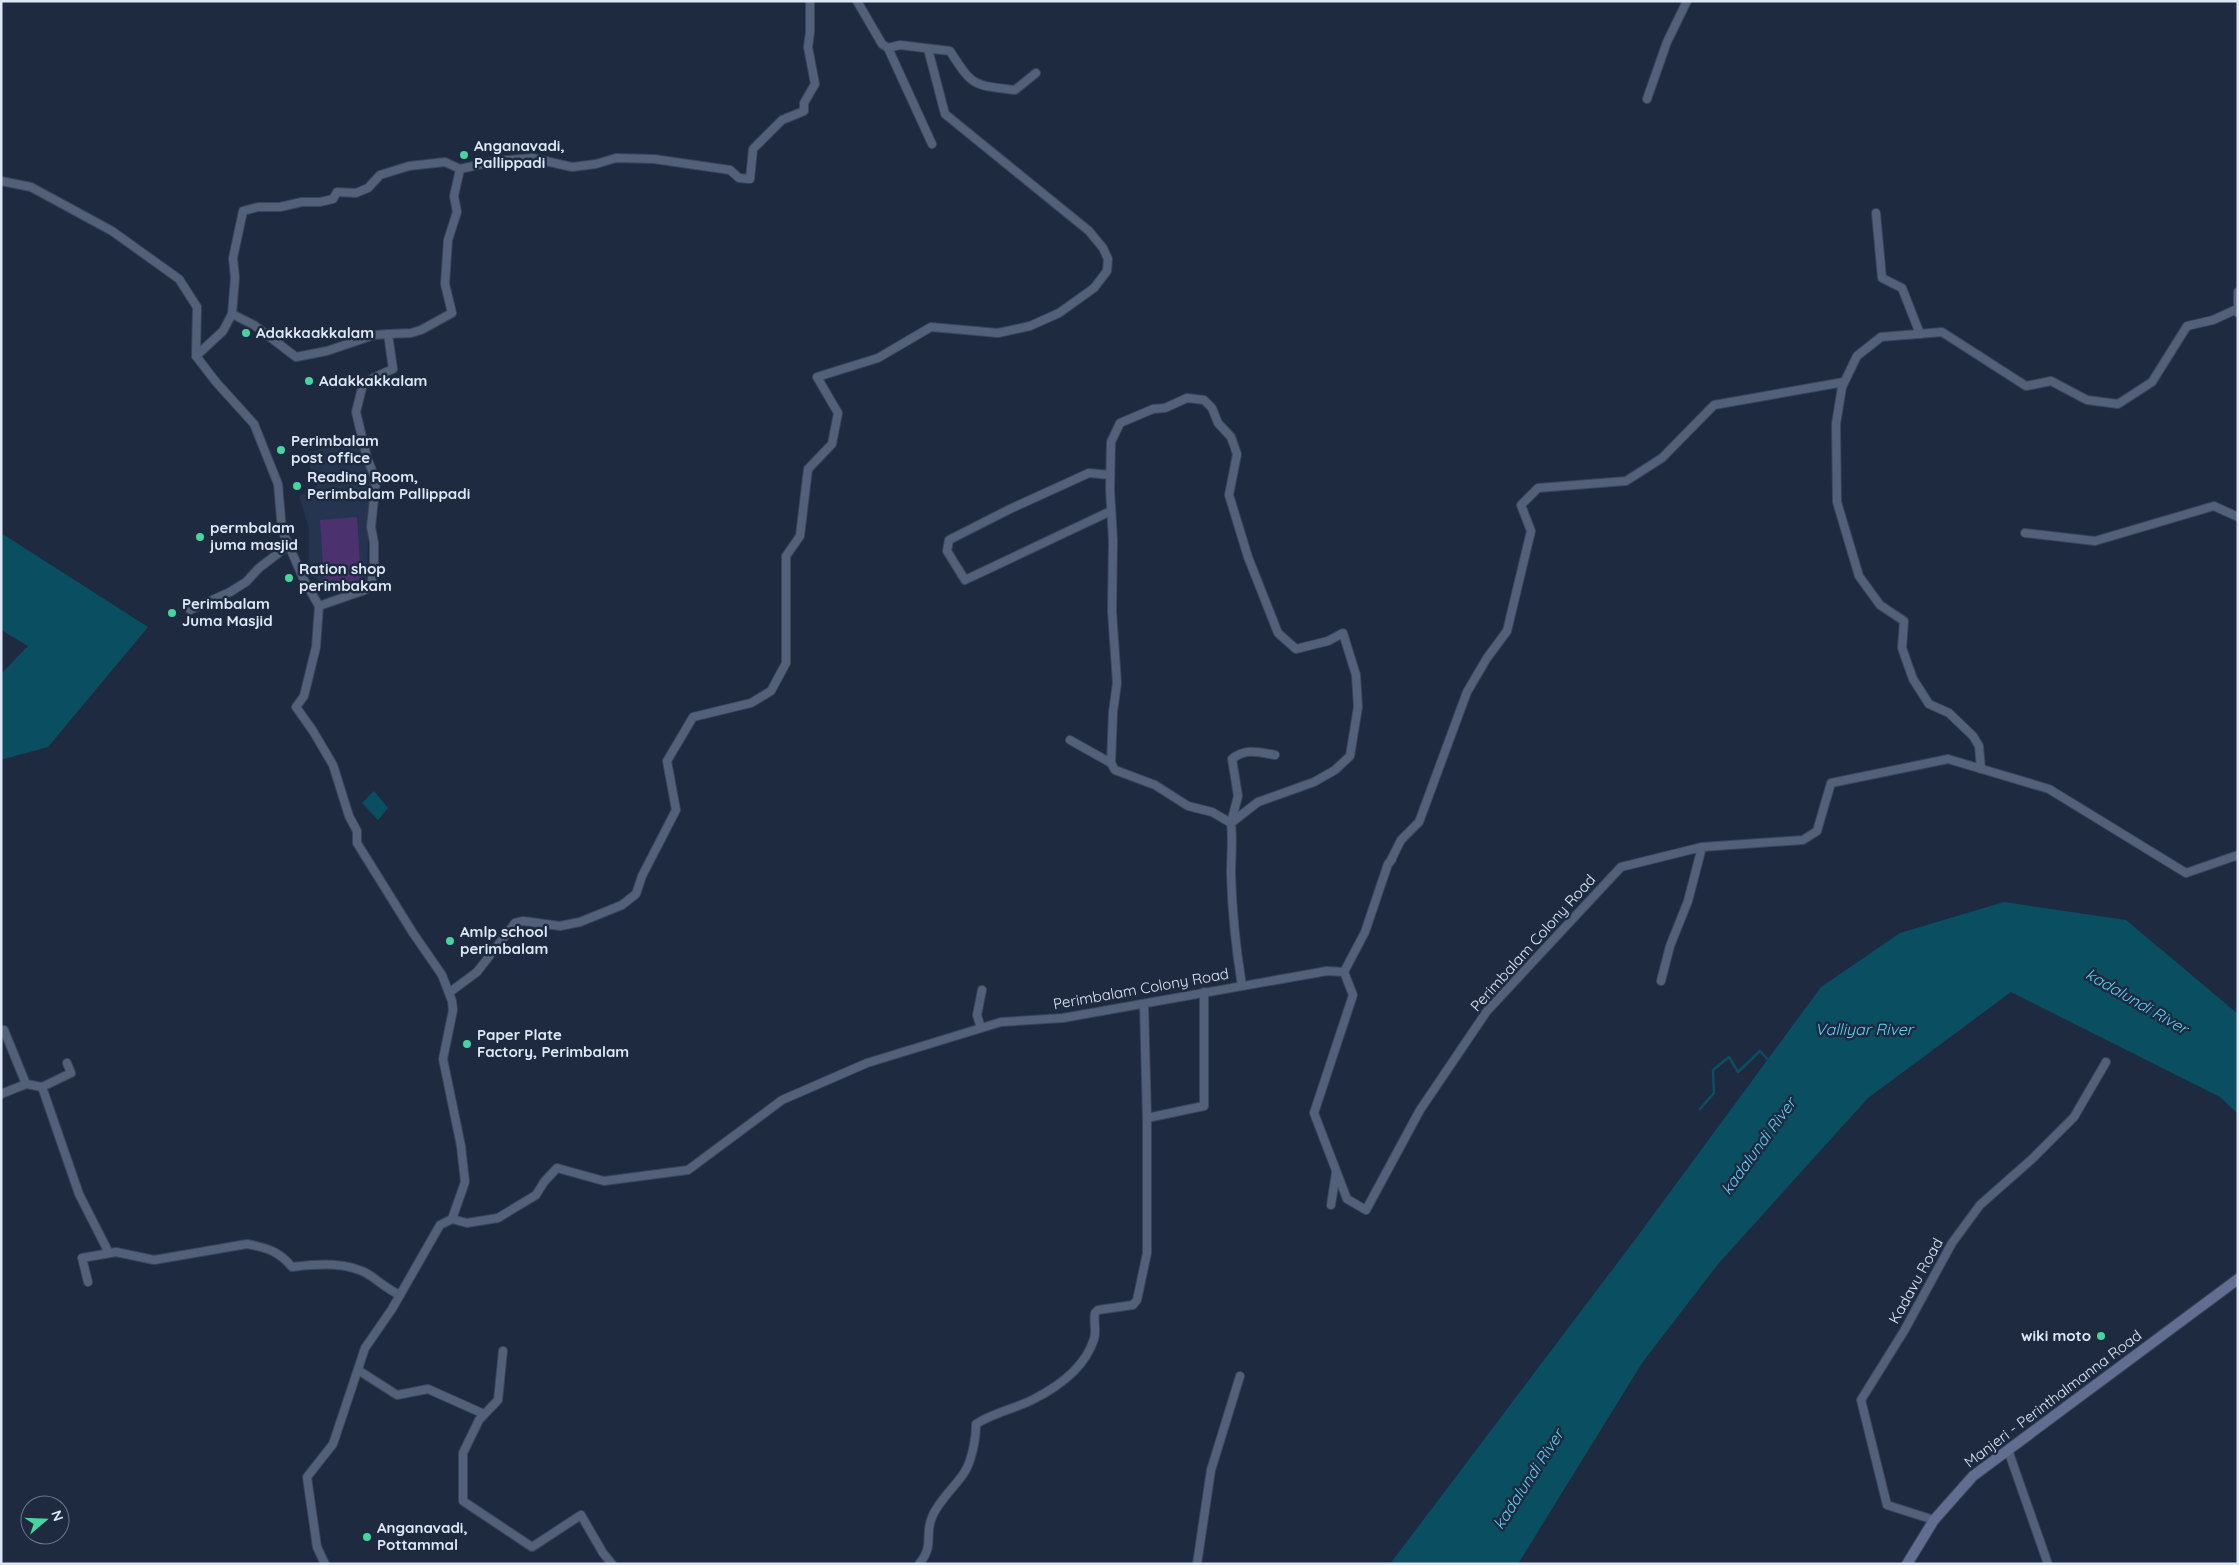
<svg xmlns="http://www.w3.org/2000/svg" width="2239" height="1565" viewBox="0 0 2239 1565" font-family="Quicksand,sans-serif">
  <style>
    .built { fill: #25344f }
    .green { fill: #4b326e }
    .water { fill: #0a4f61 }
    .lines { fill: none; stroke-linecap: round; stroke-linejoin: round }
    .stream { stroke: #0a4f61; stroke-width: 2.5 }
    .street-casing { stroke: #3b4558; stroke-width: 10 }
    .secondary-casing { stroke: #3b4558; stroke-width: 12 }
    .street { stroke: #526079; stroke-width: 8 }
    .secondary { stroke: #626d92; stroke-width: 10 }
    .poi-dot { fill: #48d49d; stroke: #1e2a40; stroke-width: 2 }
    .labels { text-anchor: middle; stroke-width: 5; stroke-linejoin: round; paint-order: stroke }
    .poi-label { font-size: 15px; font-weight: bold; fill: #dee7f5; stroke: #1e2a40; text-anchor: start }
    .street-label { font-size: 15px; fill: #dee7f5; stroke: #1e2a40 }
    .water-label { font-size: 16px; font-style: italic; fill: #5ed2f8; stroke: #1e2a40 }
  </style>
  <rect width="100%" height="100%" fill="#1e2a40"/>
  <path class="built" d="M 358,436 L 373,485 L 368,537 L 367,584 L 328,592 L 309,570 L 309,528 L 299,496 L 317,486 L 305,454 Z"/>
  <path class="green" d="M 357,517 L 361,581 L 324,584 L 320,520 Z"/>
  <g class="water">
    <path d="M 1,533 L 148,627 L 48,747 L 4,759 L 1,759 L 1,674 L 28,646 L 1,630 Z"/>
    <path d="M 374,791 L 388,808 L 378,820 L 362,803 Z"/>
    <path d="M 2004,902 L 2126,920 L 2238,1014 L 2238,1114 L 2220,1097 L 2011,992 L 1868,1098 L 1718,1264 L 1642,1363 L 1518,1564 L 1390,1564 L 1637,1237 L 1821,987 L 1900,933 Z"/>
  </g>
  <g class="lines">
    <path class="stream" d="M 1700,1109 L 1714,1093 L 1713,1070 L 1729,1057 L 1738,1072 L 1760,1051 L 1769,1061"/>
    <g class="street-casing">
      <g id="street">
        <path d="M 857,1 L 882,44 L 888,48 L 932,144"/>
        <path d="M 888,48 L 900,45 L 950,51 C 973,87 973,85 1015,90 L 1036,73"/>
        <path d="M 1647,99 L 1667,42 L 1687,1"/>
        <path d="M 460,169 L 496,161 L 532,158 L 572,167 L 596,164 L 616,158 L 654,159 L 730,170 L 739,178 L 750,179 L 753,149 L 782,120 L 804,111 L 804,103 L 815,84 L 808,47 L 810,32 L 810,1"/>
        <path d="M 1,181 L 31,187 L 112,231 L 179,279 L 197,307 L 196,356 L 216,382 L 254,424 L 278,484 L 282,530 L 304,580 L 319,606 L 316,647 L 304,696 L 296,707 L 313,731 L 333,765 L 349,816 L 357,831 L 357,843 L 413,933 L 442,975 L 452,1001 L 453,1010 L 443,1059 L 461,1146 L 465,1182 L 452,1219"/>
        <path d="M 1876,213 L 1882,278 L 1902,288 L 1920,334"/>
        <path d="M 2238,313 L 2238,292"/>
        <path d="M 232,314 L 254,325 L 296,357 L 327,351 L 374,335 L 388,334"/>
        <path d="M 196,356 L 223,331 L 232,314 L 235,278 L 233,258 L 243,211 L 258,207 L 280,207 L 302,202 L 320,202 L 333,199 L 337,192 L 356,193 L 368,188 L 380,175 L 409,166 L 445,162 L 460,169"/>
        <path d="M 1110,475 L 1089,473 L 1010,509 L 949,540 L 947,551 L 965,580 L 1111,511"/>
        <path d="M 2025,533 L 2095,541 L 2214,506 L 2238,517"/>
        <path d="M 319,606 L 365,590 L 370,587 L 374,572 L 374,543 L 371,527 L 376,480 L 367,458 L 356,412 L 363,384 L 375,377 L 393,369 L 388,334 L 411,333 L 421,330 L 452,313 L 445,284 L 448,240 L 457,212 L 454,196 L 460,169"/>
        <path d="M 190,610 L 230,592 L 246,582 L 259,568 L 289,545"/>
        <path d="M 1070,740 L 1111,763"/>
        <path d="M 1981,769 L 1979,746 L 1973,736 L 1949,713 L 1929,704 L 1913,679 L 1902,648 L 1904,621 L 1880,605 L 1859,576 L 1837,502 L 1836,424 L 1842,387 L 1857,356 L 1881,337 L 1942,332 L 2026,386 L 2051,381 L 2087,400 L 2118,404 L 2152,382 L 2187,326 L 2213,320 L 2237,309"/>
        <path d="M 1231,823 L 1258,802 L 1314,782 L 1335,770 L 1350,756 L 1358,707 L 1356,675 L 1343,633 L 1328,641 L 1296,649 L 1278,633 L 1248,557 L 1229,495 L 1237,454 L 1231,437 L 1218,423 L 1212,408 L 1204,400 L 1187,398 L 1165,408 L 1153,409 L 1120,423 L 1111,442 L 1110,489 L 1113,540 L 1112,611 L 1117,683 L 1113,712 L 1111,763 L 1115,770 L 1155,785 L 1188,806 L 1212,812 L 1231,823 C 1233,840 1231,857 1231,874 C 1232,911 1236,949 1242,986"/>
        <path d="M 1231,823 L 1238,796 L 1232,759 C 1246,748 1258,752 1275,755"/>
        <path d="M 1390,862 L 1401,840 L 1419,822 L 1467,692 L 1487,658 L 1507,631 L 1531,531 L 1521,505 L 1538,488 L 1626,481 L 1662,458 L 1714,405 L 1844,382"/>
        <path d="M 1344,972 L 1365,932 L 1388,864 L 1392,859"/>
        <path d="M 1661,981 L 1670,946 L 1688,901 L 1702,847"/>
        <path d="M 450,992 L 477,972 L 515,923 L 523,921 L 560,926 L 580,922 L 622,905 L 636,894 L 642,876 L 676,810 L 667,761 L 693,717 L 751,703 L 771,691 L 786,663 L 786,556 L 800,536 L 808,469 L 832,444 L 838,413 L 817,377 L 878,358 L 931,327 L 998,333 L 1030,326 L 1059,313 L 1094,288 L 1107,271 L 1108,259 L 1103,248 L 1089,231 L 945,114 L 928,49"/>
        <path d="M 981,1028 L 977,1015 L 982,990"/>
        <path d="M 4,1030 L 26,1084 L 42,1087"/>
        <path d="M 67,1063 L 71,1073 L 42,1087 L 79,1194 L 109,1253"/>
        <path d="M 1,1094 L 26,1084"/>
        <path d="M 1147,1118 L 1204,1106 L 1204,992"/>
        <path d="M 1331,1205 L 1336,1173"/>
        <path d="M 88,1282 L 82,1258 L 116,1252 L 154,1260 L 247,1244 C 267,1248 279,1251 292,1267 C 317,1264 349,1261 371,1276 C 381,1283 389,1290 400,1295"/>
        <path d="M 503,1351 L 498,1400 L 479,1420 L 463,1453 L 463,1501 L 532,1547 L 581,1515 L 603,1553 L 612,1564"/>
        <path d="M 358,1370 L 397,1395 L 428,1389 L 484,1414"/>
        <path d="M 2008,1450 L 2048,1564"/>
        <path d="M 1934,1520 L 1887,1505 L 1861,1400 L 1904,1331 L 1952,1243 L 1980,1205 L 2032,1159 L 2074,1117 L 2106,1062"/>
        <path d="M 325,1564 L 317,1547 L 307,1477 L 333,1444 L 365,1348 L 392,1309 L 440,1225 L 452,1219 L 467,1223 L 498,1218 L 536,1195 L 544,1182 L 557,1168 L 604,1181 L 688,1170 L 782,1100 L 867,1063 L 1001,1022 L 1063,1018 L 1327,971 L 1344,972 L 1353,995 L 1314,1113 L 1347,1199 L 1366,1210 L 1420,1110 L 1487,1011 L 1621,867 L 1702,847 L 1803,840 L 1817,831 L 1831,783 L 1948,759 L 2049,789 L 2186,873 L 2238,855"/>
        <path d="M 919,1564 C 935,1545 924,1536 932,1517 C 939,1500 954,1488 964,1473 C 972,1461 976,1438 976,1424 C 993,1413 1014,1409 1032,1400 C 1058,1387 1085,1368 1094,1339 C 1097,1330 1093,1321 1095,1313 L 1098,1310 L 1133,1305 L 1137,1300 L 1147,1253 L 1147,1118 L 1144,1005"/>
        <path d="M 1197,1564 L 1211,1470 L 1240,1376"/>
      </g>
    </g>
    <g class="secondary-casing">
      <path id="secondary" d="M 1907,1564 L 1934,1520 L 1973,1476 L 2238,1279"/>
    </g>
    <use href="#street" class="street"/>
    <use href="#secondary" class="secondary"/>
  </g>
  <g class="poi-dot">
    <circle cx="464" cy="155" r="5"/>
    <circle cx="246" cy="333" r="5"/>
    <circle cx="309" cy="381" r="5"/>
    <circle cx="281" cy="450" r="5"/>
    <circle cx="297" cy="486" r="5"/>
    <circle cx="200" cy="537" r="5"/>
    <circle cx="289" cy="578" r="5"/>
    <circle cx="172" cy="613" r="5"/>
    <circle cx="450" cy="941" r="5"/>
    <circle cx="467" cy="1044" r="5"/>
    <circle cx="2101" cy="1336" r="5"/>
    <circle cx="367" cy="1537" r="5"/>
  </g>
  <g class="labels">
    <g class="poi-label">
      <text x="474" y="151">Anganavadi,<tspan x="474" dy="17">Pallippadi</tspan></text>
      <text x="256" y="338">Adakkaakkalam</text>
      <text x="319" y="386">Adakkakkalam</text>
      <text x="291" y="446">Perimbalam<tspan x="291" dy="17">post office</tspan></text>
      <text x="307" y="482">Reading Room,<tspan x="307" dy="17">Perimbalam Pallippadi</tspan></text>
      <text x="210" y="533">permbalam<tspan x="210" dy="17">juma masjid</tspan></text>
      <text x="299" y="574">Ration shop<tspan x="299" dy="17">perimbakam</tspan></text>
      <text x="182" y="609">Perimbalam<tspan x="182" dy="17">Juma Masjid</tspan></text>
      <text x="460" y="937">Amlp school<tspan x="460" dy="17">perimbalam</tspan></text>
      <text x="477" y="1040">Paper Plate<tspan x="477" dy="17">Factory, Perimbalam</tspan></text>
      <text x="2091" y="1341" text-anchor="end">wiki moto</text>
      <text x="377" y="1533">Anganavadi,<tspan x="377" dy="17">Pottammal</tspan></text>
    </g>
    <g class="street-label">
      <text transform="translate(1533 943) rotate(-48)" y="5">Perimbalam Colony Road</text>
      <text transform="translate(1141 989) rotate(-10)" y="5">Perimbalam Colony Road</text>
      <text transform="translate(1916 1281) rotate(-61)" y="5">Kadavu Road</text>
      <text transform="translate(2053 1399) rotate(-37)" y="5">Manjeri - Perinthalmanna Road</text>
    </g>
    <g class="water-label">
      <text transform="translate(2137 1001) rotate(30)" y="6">kadalundi River</text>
      <text x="1864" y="1035">Valliyar River</text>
      <text transform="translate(1758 1146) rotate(-54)" y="6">kadalundi River</text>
      <text transform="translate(1528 1479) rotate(-57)" y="6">kadalundi River</text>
    </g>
  </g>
  <rect width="2239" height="1565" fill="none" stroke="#dee7f5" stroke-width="5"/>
  <g transform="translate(45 1520) rotate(71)"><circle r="24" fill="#1e2a40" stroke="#6b7688"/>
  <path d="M0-4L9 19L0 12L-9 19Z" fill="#48d49d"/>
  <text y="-8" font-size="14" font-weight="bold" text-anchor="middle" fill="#dee7f5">N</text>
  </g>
</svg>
